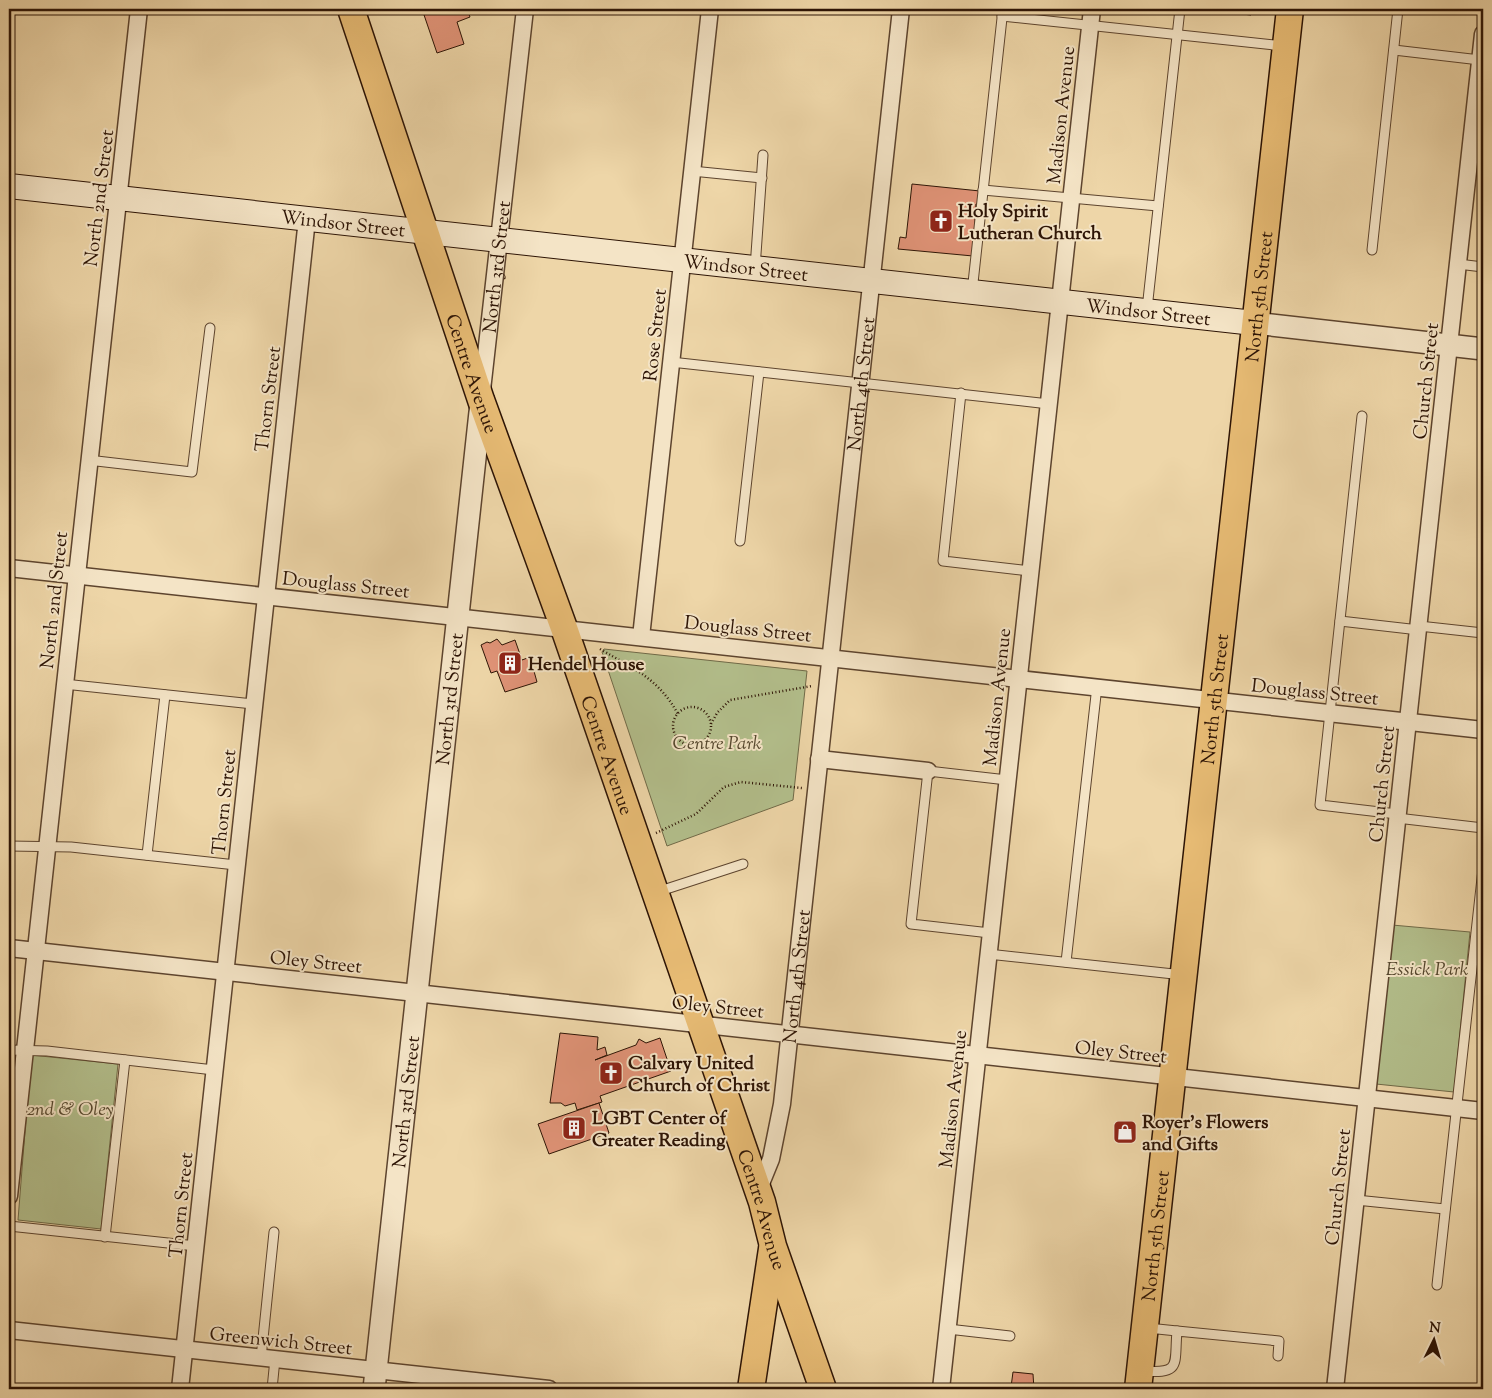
<svg xmlns="http://www.w3.org/2000/svg" width="1492" height="1398" viewBox="0 0 1492 1398" font-family="'Sorts Mill Goudy',serif">
  <style>
    .green { fill: #b3bf8c; stroke: #706a48 }
    .building { fill: #e09377; stroke: #2d1405 }
    .lines { fill: none; stroke-linecap: round; stroke-linejoin: round }
    .service-casing { stroke: #5d442e; stroke-width: 11 }
    .minor-casing { stroke: #5d442e; stroke-width: 19 }
    .tertiary-casing { stroke: #5d442e; stroke-width: 24 }
    .secondary-casing { stroke: #2d1405; stroke-width: 26 }
    .primary-casing { stroke: #2d1405; stroke-width: 29 }
    .path { stroke: #2d1405; stroke-width: 2.5; stroke-dasharray: 1 2.5; stroke-linecap: butt }
    .service { stroke: #f4e4c6; stroke-width: 9 }
    .minor { stroke: #f4e4c6; stroke-width: 16 }
    .tertiary { stroke: #f4e4c6; stroke-width: 21 }
    .secondary { stroke: #f4e4c6; stroke-width: 24 }
    .primary { stroke: #e7bb74; stroke-width: 26 }
    .labels { text-anchor: middle; stroke-width: 4; stroke-linejoin: round; paint-order: stroke }
    .street-label { font-size: 19px; fill: #2d1405; stroke: #f4e4c6 }
    .poi-label { font-size: 19px; font-weight: bold; fill: #2d1405; stroke: #f4e4c6; text-anchor: start }
    .park-label { font-size: 19px; font-style: italic; fill: #55472e; stroke: #f4e4c6 }
  </style>
  <rect width="100%" height="100%" fill="#eed6a8"/>
  <filter id="stains"><feTurbulence type="fractalNoise" baseFrequency=".004" numOctaves="4"/><feColorMatrix values="0 0 0 0 .2 0 0 0 0 .09 0 0 0 0 .02 0 0 0 .5 -.17"/></filter>
  <radialGradient id="worn" r=".72"><stop offset=".6" stop-color="#630" stop-opacity="0"/><stop offset="1" stop-color="#630" stop-opacity=".3"/></radialGradient>
  <g class="green">
    <path d="M 604,649 L 807,671 L 793,800 L 667,846 L 602,652 Z"/>
    <path d="M 1392,925 L 1470,932 L 1454,1092 L 1376,1084 Z"/>
    <path d="M 31,1055 L 118,1064 L 101,1229 L 18,1220 Z"/>
  </g>
  <g class="building">
    <path d="M 422,9 L 457,11 L 467,9 L 470,17 L 457,22 L 464,44 L 437,53 Z"/>
    <path d="M 1195,9 L 1252,9 L 1251,15 Z"/>
    <path d="M 912,184 L 980,191 L 979,204 L 976,204 L 973,256 L 898,249 L 900,237 L 906,238 Z"/>
    <path d="M 497,639 L 502,645 L 515,640 L 522,660 L 530,657 L 537,682 L 505,692 L 497,671 L 491,673 L 481,645 L 487,642 L 490,643 Z"/>
    <path d="M 560,1033 L 598,1037 L 597,1050 L 605,1047 L 607,1055 L 595,1060 L 636,1045 L 639,1039 L 646,1043 L 660,1038 L 671,1071 L 600,1096 L 602,1102 L 577,1110 L 575,1103 L 565,1106 L 561,1103 L 550,1103 Z"/>
    <path d="M 599,1103 L 609,1133 L 549,1154 L 538,1124 Z"/>
    <path d="M 1013,1372 L 1033,1374 L 1034,1389 L 1014,1389 L 1011,1387 Z"/>
  </g>
  <g class="lines">
    <g class="service-casing">
      <g id="service">
        <path d="M 1002,16 L 1283,46"/>
        <path d="M 1394,50 L 1480,60"/>
        <path d="M 692,171 L 762,178"/>
        <path d="M 983,190 L 1158,206"/>
        <path d="M 1372,250 L 1398,9"/>
        <path d="M 1458,264 L 1483,267"/>
        <path d="M 755,268 L 763,155"/>
        <path d="M 972,292 L 1003,9"/>
        <path d="M 1147,309 L 1180,9"/>
        <path d="M 671,362 L 1049,404"/>
        <path d="M 961,393 L 943,561 L 1030,571"/>
        <path d="M 1362,416 L 1320,805 L 1397,814"/>
        <path d="M 88,460 L 192,472 L 210,328"/>
        <path d="M 740,541 L 759,372"/>
        <path d="M 1340,621 L 1419,630"/>
        <path d="M 1419,626 L 1483,633"/>
        <path d="M 64,684 L 253,704"/>
        <path d="M 1397,818 L 1483,828"/>
        <path d="M 9,846 L 71,847 L 236,865"/>
        <path d="M 147,855 L 165,695"/>
        <path d="M 657,892 L 743,864"/>
        <path d="M 990,933 L 911,924 L 928,771 L 1007,780"/>
        <path d="M 988,954 L 1183,975"/>
        <path d="M 1066,962 L 1097,686"/>
        <path d="M 9,1050 L 47,1051 L 214,1070"/>
        <path d="M 1356,1200 L 1445,1209"/>
        <path d="M 9,1226 L 196,1246"/>
        <path d="M 105,1237 L 125,1060"/>
        <path d="M 1437,1285 L 1483,869"/>
        <path d="M 1148,1328 L 1177,1331"/>
        <path d="M 948,1329 L 1010,1336"/>
        <path d="M 261,1358 L 274,1232"/>
        <path d="M 1143,1371 C 1182,1374 1174,1365 1177,1331 L 1279,1341 L 1278,1356"/>
        <path d="M 272,1389 L 275,1359"/>
      </g>
    </g>
    <g class="minor-casing">
      <g id="minor">
        <path id="s1" d="M 482,390 L 525,9"/>
        <path d="M 9,568 L 1483,730"/>
        <path d="M 641,637 L 710,9"/>
        <path d="M 819,759 L 928,771"/>
        <path d="M 9,948 L 1483,1111"/>
        <path id="s2" d="M 758,1191 L 771,1159 L 782,1104 L 901,9"/>
        <path d="M 9,1196 L 139,9"/>
        <path d="M 9,1330 L 549,1389"/>
        <path d="M 180,1389 L 307,219"/>
        <path d="M 941,1389 L 1092,9"/>
        <path d="M 1335,1389 L 1483,34"/>
      </g>
    </g>
    <g class="tertiary-casing">
      <g id="tertiary">
        <path d="M 1254,323 L 1483,349"/>
        <path id="s3" d="M 374,1389 L 481,403"/>
      </g>
    </g>
    <g class="secondary-casing">
      <g id="secondary">
        <path id="s4" d="M 9,186 L 1254,323"/>
      </g>
    </g>
    <g class="primary-casing">
      <g id="primary">
        <path id="s5" d="M 351,9 L 481,400 L 564,628 L 762,1202 L 773,1246 L 823,1389"/>
        <path d="M 751,1389 L 772,1249"/>
        <path id="s6" d="M 1138,1389 L 1290,9"/>
      </g>
    </g>
    <g class="path">
      <path d="M 600,649 C 634,669 658,678 678,714"/>
      <circle cx="692" cy="726" r="19"/>
      <path d="M 711,724 L 717,713 L 730,700 L 812,686"/>
      <path d="M 656,833 L 696,814 L 724,787 L 741,782 L 802,788"/>
    </g>
    <use href="#service" class="service"/>
    <use href="#minor" class="minor"/>
    <use href="#tertiary" class="tertiary"/>
    <use href="#secondary" class="secondary"/>
    <use href="#primary" class="primary"/>
  </g>
  <defs>
    <g id="church-square" transform="scale(1.25)"><rect x="-9" y="-9" width="18" height="18" rx="4" fill="#8f2418" stroke="#f4e4c6"/><path d="M-1.2-6h2.4v3.5h3.3v2.4h-3.3V6h-2.4V-.1h-3.3v-2.4h3.3Z" fill="#fff"/></g>
    <g id="building-square" transform="scale(1.25)"><rect x="-9" y="-9" width="18" height="18" rx="4" fill="#8f2418" stroke="#f4e4c6"/><path d="M-4-6H4V6H1V3H-1V6H-4ZM-2.5-4.3h1.7v1.8h-1.7ZM.8-4.3h1.7v1.8H.8ZM-2.5-1h1.7V.8h-1.7ZM.8-1h1.7V.8H.8Z" fill="#fff"/></g>
    <g id="shop-square" transform="scale(1.25)"><rect x="-9" y="-9" width="18" height="18" rx="4" fill="#8f2418" stroke="#f4e4c6"/><path d="M-5-2.5h2.3a2.7 3.5 0 0 1 5.4 0H5L5.5 6h-11ZM-1.5-2.5h3a1.5 2.3 0 0 0-3 0Z" fill="#fff"/></g>
  </defs>
  <g fill-rule="evenodd">
    <use href="#church-square" x="941" y="221"/>
    <use href="#building-square" x="510" y="663"/>
    <use href="#church-square" x="611" y="1073"/>
    <use href="#building-square" x="574" y="1128"/>
    <use href="#shop-square" x="1125" y="1132"/>
  </g>
  <g class="labels">
    <g class="street-label">
      <text transform="translate(1060 115) rotate(-84)" y="7">Madison Avenue</text>
      <text transform="translate(98 198) rotate(-83)" y="7">North 2nd Street</text>
      <text dy="7" stroke="none"><textPath href="#s4" startOffset="336">Windsor Street</textPath></text>
      <text dy="7" stroke="none"><textPath href="#s1" startOffset="124">North 3rd Street</textPath></text>
      <text dy="7" stroke="none"><textPath href="#s4" startOffset="741">Windsor Street</textPath></text>
      <text dy="7" stroke="none"><textPath href="#s6" startOffset="1099">North 5th Street</textPath></text>
      <text dy="7" stroke="none"><textPath href="#s4" startOffset="1146">Windsor Street</textPath></text>
      <text transform="translate(654 335) rotate(-84)" y="7">Rose Street</text>
      <text dy="7" stroke="none"><textPath href="#s5" startOffset="384">Centre Avenue</textPath></text>
      <text transform="translate(1425 381) rotate(-84)" y="7">Church Street</text>
      <text dy="7" stroke="none"><textPath href="#s2" startOffset="815">North 4th Street</textPath></text>
      <text transform="translate(267 399) rotate(-83)" y="7">Thorn Street</text>
      <text transform="translate(346 584) rotate(6)" y="7">Douglass Street</text>
      <text transform="translate(53 600) rotate(-84)" y="7">North 2nd Street</text>
      <text transform="translate(748 628) rotate(6)" y="7">Douglass Street</text>
      <text transform="translate(1315 691) rotate(6)" y="7">Douglass Street</text>
      <text transform="translate(996 697) rotate(-84)" y="7">Madison Avenue</text>
      <text dy="7" stroke="none"><textPath href="#s3" startOffset="694">North 3rd Street</textPath></text>
      <text dy="7" stroke="none"><textPath href="#s6" startOffset="694">North 5th Street</textPath></text>
      <text dy="7" stroke="none"><textPath href="#s5" startOffset="789">Centre Avenue</textPath></text>
      <text transform="translate(1381 784) rotate(-84)" y="7">Church Street</text>
      <text transform="translate(223 802) rotate(-84)" y="7">Thorn Street</text>
      <text transform="translate(316 961) rotate(6)" y="7">Oley Street</text>
      <text dy="7" stroke="none"><textPath href="#s2" startOffset="219">North 4th Street</textPath></text>
      <text transform="translate(718 1006) rotate(6)" y="7">Oley Street</text>
      <text transform="translate(1121 1051) rotate(6)" y="7">Oley Street</text>
      <text transform="translate(952 1099) rotate(-84)" y="7">Madison Avenue</text>
      <text dy="7" stroke="none"><textPath href="#s3" startOffset="289">North 3rd Street</textPath></text>
      <text transform="translate(1337 1187) rotate(-84)" y="7">Church Street</text>
      <text transform="translate(180 1205) rotate(-84)" y="7">Thorn Street</text>
      <text dy="7" stroke="none"><textPath href="#s5" startOffset="1269">Centre Avenue</textPath></text>
      <text dy="7" stroke="none"><textPath href="#s6" startOffset="154">North 5th Street</textPath></text>
      <text transform="translate(281 1340) rotate(6)" y="7">Greenwich Street</text>
    </g>
    <g class="poi-label">
      <text x="958" y="217">Holy Spirit<tspan x="958" dy="22">Lutheran Church</tspan></text>
      <text x="528" y="670">Hendel House</text>
      <text x="628" y="1069">Calvary United<tspan x="628" dy="22">Church of Christ</tspan></text>
      <text x="592" y="1124">LGBT Center of<tspan x="592" dy="22">Greater Reading</tspan></text>
      <text x="1142" y="1128">Royer's Flowers<tspan x="1142" dy="22">and Gifts</tspan></text>
    </g>
    <g class="park-label">
      <text x="717" y="749">Centre Park</text>
      <text x="1427" y="975">Essick Park</text>
      <text x="70" y="1115">2nd &amp; Oley</text>
    </g>
  </g>
  <rect width="1492" height="1398" fill="none" stroke="#eed6a8" stroke-width="30"/>
  <rect x="10" y="10" width="1472" height="1378" fill="none" stroke="#2d1405" stroke-width="2.5"/>
  <rect x="15" y="15" width="1462" height="1368" fill="none" stroke="#2d1405"/>
  <g transform="translate(1434 1340) rotate(5)" stroke="#f4e4c6" stroke-width="4" paint-order="stroke">
  <path d="M0-4L9 19L0 12L-9 19Z" fill="#2d1405"/>
  <text y="-8" font-size="14" font-weight="bold" text-anchor="middle" fill="#2d1405">N</text>
  </g>
  <rect width="100%" height="100%" filter="url(#stains)"/>
  <rect width="100%" height="100%" fill="url(#worn)"/>
</svg>
